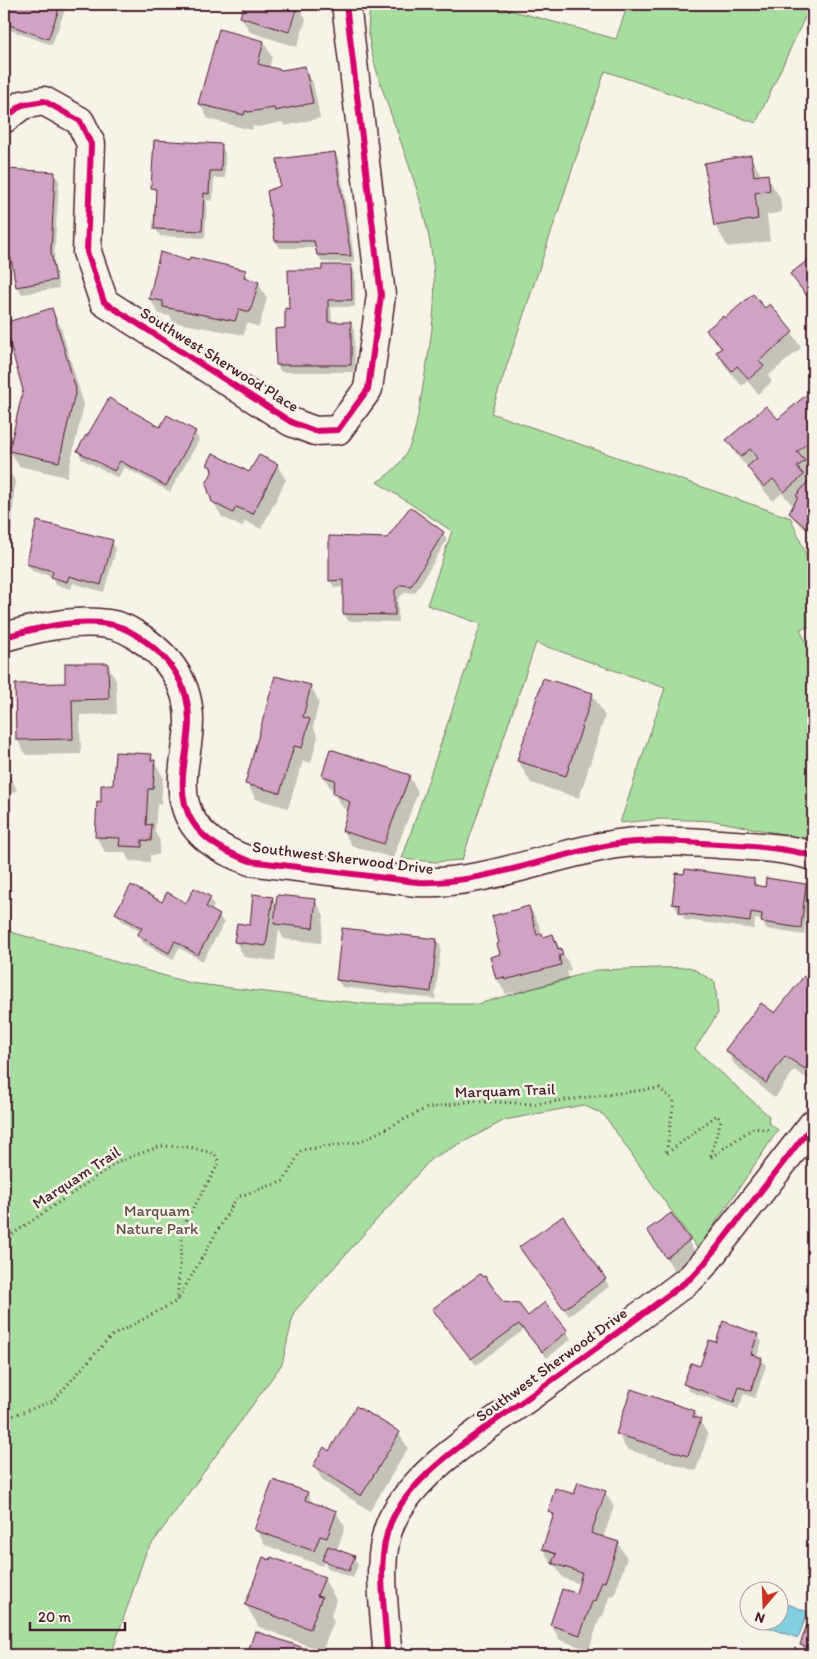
<svg xmlns="http://www.w3.org/2000/svg" width="817" height="1659" viewBox="0 0 817 1659" font-family="Itim,sans-serif">
  <style>
    .green { fill: #a8dda0; stroke: #797e66 }
    .water { fill: #81cfe0; stroke: #6b8998 }
    .shadow { fill: #0003 }
    .building { fill: #d0a2c3; stroke: #4a1f2b }
    .lines { fill: none; stroke-linecap: round; stroke-linejoin: round }
    .minor-casing { stroke: #4a1f2b; stroke-width: 31 }
    .path { stroke: #4a1f2b; stroke-width: 3; stroke-dasharray: 1 4; stroke-linecap: butt }
    .minor { stroke: #f7f3e8; stroke-width: 28 }
    .cycleway-casing { stroke: #f7f3e8; stroke-width: 9 }
    .cycleway { stroke: #d6006c; stroke-width: 6 }
    .labels { text-anchor: middle; stroke-width: 5; stroke-linejoin: round; paint-order: stroke }
    .street-label { font-size: 16px; fill: #4a1f2b; stroke: #f7f3e8 }
    .park-label { font-size: 16px; fill: #624e48; stroke: #f7f3e8 }
  </style>
  <rect width="100%" height="100%" fill="#f7f3e8"/>
  <filter id="ink" filterUnits="userSpaceOnUse"><feTurbulence type="fractalNoise" baseFrequency=".02" numOctaves="2"/><feDisplacementMap in="SourceGraphic" scale="10" xChannelSelector="R" yChannelSelector="G"/><feConvolveMatrix kernelMatrix="1 2 1 2 8 2 1 2 1" color-interpolation-filters="sRGB"/></filter>
  <g filter="url(#ink)">
    <g class="green">
      <path d="M 370,4 L 488,4 L 616,39 L 628,4 L 811,4 L 756,123 L 605,71 L 491,413 L 791,518 L 813,572 L 813,626 L 800,629 L 813,659 L 813,840 L 715,821 L 661,819 L 620,823 L 665,688 L 536,643 L 462,860 L 436,862 L 402,859 L 481,624 L 427,605 L 452,531 L 377,482 C 414,460 415,431 422,392 C 429,350 438,307 433,264 C 425,189 389,122 371,50 L 368,31 Z"/>
      <path d="M 4,930 L 190,983 L 367,1004 L 478,1004 L 596,970 L 690,967 L 715,982 L 718,1013 L 695,1049 L 769,1116 L 768,1122 L 778,1130 L 698,1249 L 604,1115 L 583,1105 L 505,1120 L 431,1159 L 294,1312 L 282,1364 L 146,1552 L 111,1655 L 4,1655 Z"/>
    </g>
    <path class="water" d="M 780,1601 L 808,1612 L 798,1638 L 753,1622 L 780,1622 Z"/>
    <g class="shadow">
      <path d="M 4,4 L 67,4 L 52,45 L 4,28 Z"/>
      <path d="M 245,4 L 301,4 L 299,8 L 306,19 L 297,47 L 250,32 L 241,17 Z"/>
      <path d="M 264,42 L 272,57 L 269,68 L 282,72 L 305,68 L 313,83 L 320,118 L 285,126 L 283,122 L 258,127 L 253,126 L 252,130 L 208,119 L 200,104 Z"/>
      <path d="M 221,145 L 225,153 L 225,178 L 214,178 L 213,201 L 207,200 L 205,238 L 160,236 L 156,229 L 157,196 L 153,188 Z"/>
      <path d="M 335,153 L 339,161 L 355,263 L 322,262 L 318,255 L 317,248 L 280,248 L 276,241 L 281,187 Z"/>
      <path d="M 751,157 L 762,177 L 767,176 L 780,198 L 782,212 L 767,215 L 770,241 L 728,247 L 715,225 Z"/>
      <path d="M 54,173 L 59,181 L 54,260 L 59,288 L 22,294 L 17,286 L 14,265 L 4,265 L 4,211 L 6,212 Z"/>
      <path d="M 813,257 L 813,304 L 792,274 Z"/>
      <path d="M 189,263 L 245,271 L 250,281 L 258,283 L 267,298 L 259,327 L 247,323 L 244,335 L 173,322 L 170,316 L 159,314 L 150,299 Z"/>
      <path d="M 351,266 L 355,273 L 355,307 L 331,307 L 332,323 L 350,323 L 354,330 L 355,372 L 281,372 L 277,365 L 290,310 L 324,271 Z"/>
      <path d="M 769,305 L 792,333 L 801,348 L 768,376 L 772,382 L 758,394 L 747,381 L 742,386 L 726,368 L 718,353 L 721,350 L 708,330 L 725,320 L 765,309 Z"/>
      <path d="M 52,310 L 60,325 L 84,405 L 67,477 L 19,466 L 10,451 Z"/>
      <path d="M 806,396 L 813,405 L 813,460 L 807,466 L 813,477 L 813,536 L 795,520 L 790,513 L 794,507 L 782,493 L 773,501 L 757,482 L 751,471 L 737,456 L 728,441 L 778,421 Z"/>
      <path d="M 161,429 L 195,432 L 199,440 L 170,492 L 124,467 L 118,478 L 82,459 L 78,451 Z"/>
      <path d="M 208,465 L 250,474 L 277,465 L 286,480 L 261,529 L 245,521 L 242,527 L 222,517 L 213,501 L 213,473 Z"/>
      <path d="M 4,466 L 6,466 L 15,481 L 11,542 L 4,542 Z"/>
      <path d="M 443,533 L 447,540 L 415,593 L 406,592 L 398,598 L 398,622 L 348,621 L 344,613 L 344,587 L 335,588 L 330,581 L 388,540 Z"/>
      <path d="M 112,542 L 116,549 L 104,592 L 73,583 L 71,589 L 56,585 L 51,576 L 32,571 L 27,564 Z"/>
      <path d="M 107,664 L 116,680 L 117,714 L 80,715 L 81,754 L 26,755 L 17,739 L 67,684 Z"/>
      <path d="M 311,686 L 319,702 L 313,727 L 318,736 L 311,763 L 303,761 L 288,808 L 256,799 L 247,784 Z"/>
      <path d="M 592,694 L 605,716 L 579,798 L 531,783 L 518,761 Z"/>
      <path d="M 151,755 L 163,777 L 161,804 L 157,804 L 155,832 L 160,841 L 159,855 L 150,855 L 150,862 L 129,861 L 125,852 L 105,852 L 96,836 L 102,803 L 115,787 Z"/>
      <path d="M 4,765 L 17,790 L 4,797 Z"/>
      <path d="M 323,776 L 409,776 L 418,792 L 393,858 L 352,846 L 343,831 L 349,811 L 343,808 Z"/>
      <path d="M 754,879 L 758,887 L 767,888 L 805,885 L 809,893 L 804,935 L 766,929 L 762,920 L 755,919 L 754,929 L 685,920 L 681,912 L 678,911 L 673,904 Z"/>
      <path d="M 210,898 L 214,906 L 211,911 L 219,916 L 224,923 L 203,961 L 179,948 L 173,960 L 143,943 L 139,935 L 141,932 L 121,920 L 116,913 L 162,904 L 187,905 Z"/>
      <path d="M 272,898 L 277,907 L 315,900 L 324,915 L 321,943 L 284,939 L 279,930 L 275,961 L 244,957 L 236,942 L 251,926 Z"/>
      <path d="M 529,907 L 538,922 L 543,938 L 553,936 L 569,964 L 571,971 L 567,971 L 569,980 L 515,994 L 514,992 L 506,994 L 497,979 L 502,954 Z"/>
      <path d="M 437,940 L 441,947 L 435,999 L 342,987 L 337,980 Z"/>
      <path d="M 804,978 L 813,985 L 813,1082 L 794,1070 L 775,1098 L 735,1065 L 726,1050 L 775,1014 Z"/>
      <path d="M 671,1215 L 698,1256 L 676,1273 L 648,1231 Z"/>
      <path d="M 525,1254 L 605,1279 L 609,1287 L 569,1316 Z"/>
      <path d="M 502,1303 L 528,1317 L 567,1332 L 571,1339 L 547,1358 L 524,1330 L 476,1365 L 434,1309 Z"/>
      <path d="M 757,1335 L 762,1342 L 757,1357 L 762,1359 L 766,1366 L 755,1398 L 744,1394 L 738,1409 L 689,1391 L 685,1384 L 701,1368 L 716,1344 Z"/>
      <path d="M 695,1412 L 708,1435 L 696,1471 L 626,1449 L 618,1433 Z"/>
      <path d="M 399,1433 L 408,1448 L 370,1511 L 323,1481 L 314,1466 L 329,1452 Z"/>
      <path d="M 605,1492 L 614,1507 L 603,1538 L 618,1543 L 627,1558 L 614,1596 L 610,1595 L 603,1616 L 600,1617 L 589,1650 L 560,1640 L 551,1625 L 576,1595 L 580,1584 L 563,1578 L 555,1566 L 552,1565 L 543,1549 L 553,1519 L 549,1511 L 575,1496 Z"/>
      <path d="M 307,1493 L 314,1505 L 336,1512 L 345,1527 L 337,1550 L 354,1557 L 358,1565 L 353,1578 L 328,1568 L 324,1562 L 323,1566 L 265,1545 L 256,1530 Z"/>
      <path d="M 324,1578 L 336,1600 L 331,1615 L 334,1621 L 322,1651 L 259,1627 L 246,1605 Z"/>
      <path d="M 813,1611 L 813,1655 L 806,1652 L 802,1644 Z"/>
      <path d="M 256,1632 L 309,1651 L 312,1655 L 248,1655 Z"/>
    </g>
    <g class="building">
      <path d="M 4,4 L 61,4 L 48,39 L 4,23 Z"/>
      <path d="M 244,4 L 298,4 L 289,32 L 240,17 Z"/>
      <path d="M 219,29 L 264,41 L 258,64 L 282,70 L 305,66 L 313,103 L 275,111 L 274,108 L 249,112 L 245,111 L 244,115 L 198,104 Z"/>
      <path d="M 154,140 L 222,144 L 221,171 L 210,171 L 209,194 L 204,193 L 202,231 L 154,229 L 156,189 L 151,188 Z"/>
      <path d="M 335,152 L 351,256 L 317,255 L 314,241 L 275,241 L 267,191 L 280,186 L 277,159 Z"/>
      <path d="M 751,155 L 754,176 L 768,174 L 770,190 L 755,193 L 758,219 L 714,226 L 704,163 Z"/>
      <path d="M 7,169 L 55,172 L 51,252 L 56,280 L 16,287 L 11,258 L 4,258 L 4,210 Z"/>
      <path d="M 160,252 L 189,261 L 190,257 L 246,270 L 244,277 L 259,282 L 250,312 L 239,309 L 235,321 L 163,307 L 163,301 L 149,299 Z"/>
      <path d="M 813,256 L 813,300 L 811,301 L 790,274 Z"/>
      <path d="M 322,265 L 351,265 L 352,300 L 328,300 L 328,322 L 351,322 L 351,365 L 276,365 L 275,329 L 285,328 L 285,308 L 289,309 L 288,270 L 322,270 Z"/>
      <path d="M 753,294 L 765,308 L 770,304 L 793,332 L 759,361 L 764,366 L 749,379 L 737,366 L 732,371 L 716,352 L 722,348 L 706,330 L 723,316 L 725,318 Z"/>
      <path d="M 52,308 L 76,389 L 59,462 L 9,451 L 23,390 L 4,323 Z"/>
      <path d="M 806,395 L 813,403 L 813,438 L 797,452 L 805,461 L 797,467 L 804,475 L 784,492 L 773,479 L 764,487 L 747,467 L 757,458 L 750,449 L 741,457 L 726,440 L 766,406 L 778,419 Z"/>
      <path d="M 109,398 L 160,427 L 167,415 L 196,431 L 166,486 L 120,461 L 114,471 L 77,451 L 86,435 L 87,436 Z"/>
      <path d="M 213,453 L 249,472 L 259,455 L 278,464 L 253,514 L 236,507 L 233,513 L 212,502 L 206,484 L 212,472 L 211,467 L 207,465 Z"/>
      <path d="M 4,464 L 7,464 L 4,520 Z"/>
      <path d="M 813,475 L 813,534 L 789,513 L 798,497 L 796,496 Z"/>
      <path d="M 410,507 L 444,532 L 411,586 L 401,585 L 395,590 L 395,615 L 343,614 L 343,580 L 329,581 L 329,536 L 387,538 Z"/>
      <path d="M 37,521 L 113,540 L 101,585 L 69,576 L 67,582 L 51,577 L 53,571 L 26,564 Z"/>
      <path d="M 65,663 L 108,663 L 109,699 L 72,700 L 73,739 L 16,740 L 15,684 L 65,683 Z"/>
      <path d="M 275,676 L 311,685 L 303,717 L 310,719 L 302,748 L 294,746 L 280,793 L 245,784 Z"/>
      <path d="M 543,678 L 593,693 L 566,776 L 517,761 Z"/>
      <path d="M 330,749 L 410,775 L 384,844 L 342,831 L 350,802 L 333,793 L 335,780 L 322,776 Z"/>
      <path d="M 115,752 L 152,754 L 151,760 L 155,760 L 153,789 L 148,789 L 146,825 L 152,824 L 151,841 L 142,840 L 142,847 L 119,846 L 120,838 L 95,837 L 97,801 L 101,802 L 101,785 L 113,785 Z"/>
      <path d="M 685,869 L 754,878 L 754,885 L 765,887 L 766,878 L 806,884 L 801,928 L 761,922 L 762,914 L 751,912 L 750,922 L 679,913 L 680,905 L 672,904 L 676,873 L 684,874 Z"/>
      <path d="M 131,885 L 162,902 L 167,892 L 186,903 L 194,888 L 211,897 L 206,907 L 220,915 L 198,955 L 175,941 L 169,953 L 137,935 L 142,928 L 115,913 Z"/>
      <path d="M 253,894 L 273,897 L 266,946 L 234,942 L 237,923 L 250,925 Z"/>
      <path d="M 277,895 L 316,899 L 313,928 L 274,924 Z"/>
      <path d="M 529,906 L 537,935 L 542,933 L 543,937 L 553,934 L 558,949 L 561,948 L 563,955 L 559,956 L 561,965 L 505,980 L 504,977 L 496,979 L 490,957 L 500,954 L 497,944 L 499,943 L 492,916 Z"/>
      <path d="M 342,928 L 437,939 L 431,992 L 336,980 Z"/>
      <path d="M 804,976 L 813,983 L 813,1029 L 808,1035 L 813,1039 L 813,1058 L 805,1069 L 785,1056 L 766,1083 L 725,1050 L 761,1003 L 775,1013 Z"/>
      <path d="M 671,1213 L 690,1240 L 666,1258 L 647,1230 Z"/>
      <path d="M 563,1216 L 606,1279 L 564,1309 L 519,1247 Z"/>
      <path d="M 480,1274 L 483,1277 L 485,1276 L 503,1302 L 519,1304 L 528,1316 L 545,1302 L 568,1331 L 542,1352 L 519,1324 L 471,1359 L 432,1309 Z"/>
      <path d="M 723,1321 L 758,1334 L 751,1354 L 762,1358 L 751,1391 L 739,1387 L 734,1402 L 683,1384 L 691,1363 L 700,1366 L 709,1340 L 716,1342 Z"/>
      <path d="M 631,1389 L 695,1411 L 693,1417 L 701,1419 L 688,1456 L 616,1434 Z"/>
      <path d="M 356,1406 L 400,1432 L 361,1496 L 313,1466 L 324,1447 L 329,1451 Z"/>
      <path d="M 273,1480 L 308,1492 L 305,1500 L 337,1511 L 327,1538 L 320,1536 L 314,1551 L 254,1530 Z"/>
      <path d="M 578,1482 L 606,1491 L 591,1533 L 619,1542 L 605,1582 L 602,1581 L 595,1601 L 592,1602 L 580,1635 L 550,1625 L 562,1589 L 576,1593 L 582,1573 L 552,1563 L 556,1554 L 542,1549 L 554,1514 L 548,1512 L 555,1488 L 574,1494 Z"/>
      <path d="M 328,1546 L 355,1556 L 349,1571 L 322,1560 Z"/>
      <path d="M 263,1557 L 270,1560 L 271,1557 L 325,1577 L 317,1596 L 322,1597 L 310,1629 L 245,1605 Z"/>
      <path d="M 813,1607 L 813,1649 L 800,1645 Z"/>
      <path d="M 255,1631 L 310,1650 L 308,1655 L 247,1655 Z"/>
    </g>
    <g class="lines">
      <g class="minor-casing">
        <g id="minor">
          <path d="M 4,119 L 22,105 L 44,101 L 80,121 L 91,144 L 87,252 L 104,302 L 291,422 L 315,431 L 338,430 L 368,389 L 381,295 L 346,4"/>
          <path d="M 4,637 C 37,628 74,619 108,624 C 118,625 128,630 136,635 C 168,655 189,682 189,721 C 189,748 178,777 185,804 C 193,836 222,851 250,861 L 417,882 C 485,885 550,854 617,844 C 651,839 686,842 719,844 C 751,846 782,847 813,856"/>
          <path d="M 387,1655 L 387,1649 C 385,1609 375,1559 391,1522 C 414,1471 482,1431 526,1399 C 581,1359 637,1319 691,1278 L 704,1264 L 813,1124"/>
        </g>
      </g>
      <g class="path">
        <path d="M 4,1240 L 119,1161 L 161,1146 L 190,1147 L 215,1154 L 219,1163 L 183,1226 L 177,1301 L 237,1197 L 284,1181 L 301,1150 L 359,1142 L 427,1108 L 473,1101 L 535,1104 L 659,1088 L 674,1101 L 666,1154 L 717,1115 L 721,1120 L 710,1158 L 753,1128 L 771,1130"/>
        <path d="M 4,1419 L 53,1401 L 110,1337 L 177,1301"/>
      </g>
      <use href="#minor" class="minor"/>
      <g class="cycleway-casing">
        <g id="cycleway">
          <path d="M 4,119 L 22,105 L 44,101 L 80,121 L 91,144 L 87,252 L 104,302 L 291,422 L 315,431 L 338,430 L 368,389 L 381,295 L 346,4"/>
          <path d="M 4,637 C 37,628 74,619 108,624 C 118,625 128,630 136,635 C 168,655 189,682 189,721 C 189,748 178,777 185,804 C 193,836 222,851 250,861 L 417,882 C 485,885 550,854 617,844 C 651,839 686,842 719,844 C 751,846 782,847 813,856"/>
          <path d="M 387,1655 L 387,1649 C 385,1609 375,1559 391,1522 C 414,1471 482,1431 526,1399 C 581,1359 637,1319 691,1278 L 704,1264 L 807,1132"/>
        </g>
      </g>
      <use href="#cycleway" class="cycleway"/>
    </g>
  </g>
  <g class="labels">
    <g class="street-label">
      <text transform="translate(220 359) rotate(32)" y="6">Southwest Sherwood Place</text>
      <text transform="translate(343 857) rotate(7)" y="6">Southwest Sherwood Drive</text>
      <text transform="translate(505 1090) rotate(-2)" y="6">Marquam Trail</text>
      <text transform="translate(76 1177) rotate(-33)" y="6">Marquam Trail</text>
      <text transform="translate(551 1364) rotate(-36)" y="6">Southwest Sherwood Drive</text>
    </g>
    <g class="park-label">
      <text x="157" y="1216">Marquam<tspan x="157" dy="18">Nature Park</tspan></text>
    </g>
  </g>
  <rect width="817" height="1659" fill="none" stroke="#f7f3e8" stroke-width="20"/>
  <rect x="10" y="10" width="797" height="1639" fill="none" stroke="#4a1f2b" stroke-width="2" filter="url(#ink)"/>
  <g transform="translate(764 1606) rotate(199)"><circle r="24" fill="#f7f3e8" stroke="#b29e9c"/>
  <path d="M0-4L9 19L0 12L-9 19Z" fill="#c8321e"/>
  <text y="-8" font-size="14" font-weight="bold" text-anchor="middle" fill="#4a1f2b">N</text>
  </g>
  <path d="M30 1622v8h95v-8" fill="none" stroke="#4a1f2b" stroke-width="2.5"/>
  <text x="38" y="1622" font-size="15" fill="#4a1f2b" stroke="#f7f3e8" stroke-width="4" paint-order="stroke">20 m</text>
</svg>
